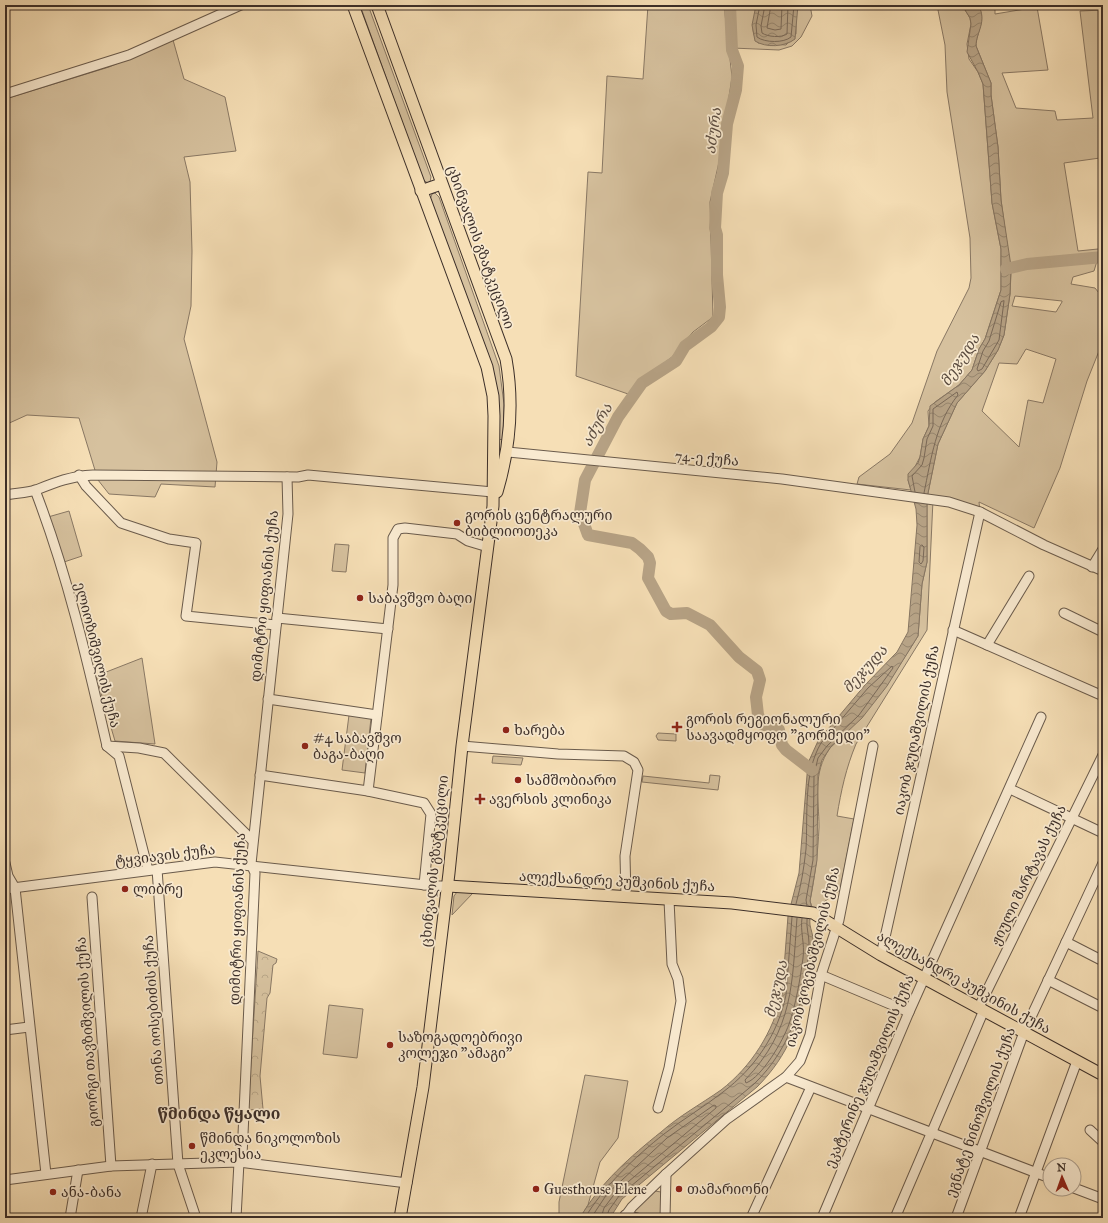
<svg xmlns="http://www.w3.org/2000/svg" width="1108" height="1223" viewBox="0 0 1108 1223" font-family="'IM FELL Great Primer','Noto Serif Georgian',serif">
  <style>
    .green { fill: #d6c19e; stroke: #897864; fill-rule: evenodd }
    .forest { fill: url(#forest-crowns); stroke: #897864 }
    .water { fill: url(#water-waves); stroke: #867561 }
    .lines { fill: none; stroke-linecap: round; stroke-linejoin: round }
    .shore { stroke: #7a6958; stroke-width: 1 }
    .river { stroke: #b7a386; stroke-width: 12 }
    .minor-casing { stroke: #6a5b4c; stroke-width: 11 }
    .major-casing { stroke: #3c2f29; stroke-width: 13 }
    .minor { stroke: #f9ead0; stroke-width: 9 }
    .major { stroke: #f6dfb6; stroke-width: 11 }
    .poi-dot { fill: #8f2418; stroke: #f9ead0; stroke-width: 1.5 }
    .labels { text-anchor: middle; stroke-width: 3.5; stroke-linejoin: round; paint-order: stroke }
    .street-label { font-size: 14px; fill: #3c2f29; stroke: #f9ead0 }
    .poi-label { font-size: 14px; fill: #3c2f29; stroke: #f9ead0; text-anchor: start }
    .water-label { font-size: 15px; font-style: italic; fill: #5b4c40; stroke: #f9ead0 }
    .quarter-label { font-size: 16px; font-weight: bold; fill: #3c2f29; stroke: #f9ead0 }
  </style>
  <defs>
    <pattern id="forest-crowns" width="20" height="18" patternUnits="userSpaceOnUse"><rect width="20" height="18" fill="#d6c19e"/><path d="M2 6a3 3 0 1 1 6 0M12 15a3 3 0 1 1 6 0" fill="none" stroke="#b9a688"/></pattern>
    <pattern id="water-waves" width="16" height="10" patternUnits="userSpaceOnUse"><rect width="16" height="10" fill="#b7a386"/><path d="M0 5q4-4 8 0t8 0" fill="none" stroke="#96856e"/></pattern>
  </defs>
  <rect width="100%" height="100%" fill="#f6dfb6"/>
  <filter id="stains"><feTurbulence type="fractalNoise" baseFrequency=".005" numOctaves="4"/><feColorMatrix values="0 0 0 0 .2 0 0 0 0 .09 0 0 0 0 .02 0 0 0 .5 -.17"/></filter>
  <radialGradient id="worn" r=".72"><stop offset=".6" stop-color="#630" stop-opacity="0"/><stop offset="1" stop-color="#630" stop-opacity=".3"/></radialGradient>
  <g class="green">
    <path d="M 360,5 L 368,5 L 431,177 L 430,182 L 428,183 L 423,180 Z"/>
    <path d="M 648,5 L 724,5 L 732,77 L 719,162 L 710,202 L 713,317 L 693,332 L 672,357 L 640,381 L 631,395 L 576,376 L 588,172 L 602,173 L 607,76 L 643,79 Z"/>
    <path d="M 730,5 L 756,5 C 756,21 748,27 758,43 L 786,45 L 796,34 L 796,11 L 798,5 L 810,5 L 812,16 L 801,37 L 792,46 L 779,50 L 732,48 Z"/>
    <path d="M 937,5 L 962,5 L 970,18 L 971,24 L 967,44 L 969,59 L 978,72 L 983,84 L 992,203 L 1001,249 L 1001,290 L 985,339 L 979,349 L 972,370 L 959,385 L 935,402 L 928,411 L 929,426 L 923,439 L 920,457 L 908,480 L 911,490 L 857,484 L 859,477 L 890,454 L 912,423 L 937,351 L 969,288 L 971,278 L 970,238 L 947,92 L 945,45 Z"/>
    <path d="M 978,5 L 995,5 L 995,14 L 1037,7 L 1048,70 L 1002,73 L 1016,108 L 1055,111 L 1057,120 L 1093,118 L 1080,11 L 1103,10 L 1103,174 L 1100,158 L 1064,163 L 1078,251 L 1098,249 L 1103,246 L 1103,260 L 1097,261 L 1094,271 L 1073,277 L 1071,284 L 1095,288 L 1103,298 L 1103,341 L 1087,381 L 1060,468 L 1034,528 L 979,502 L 980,512 L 933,500 L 927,630 L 856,744 C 846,768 841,791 837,816 L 854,819 L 840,890 L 816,908 L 812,907 L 810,901 C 815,876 818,852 819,827 C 819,798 812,774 830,748 L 887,685 L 918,636 L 922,584 L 927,562 L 927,498 L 938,444 L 957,403 L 985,371 L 998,350 L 1004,335 L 1010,294 L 1011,273 L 1001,200 L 998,147 L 991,95 L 991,83 L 976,46 C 976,32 987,21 978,5 ZM 1015,296 L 1062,301 L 1062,302 L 1056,312 L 1012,306 ZM 1026,349 L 1056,359 L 1043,403 L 1028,400 L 1019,447 L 982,411 L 999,363 L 1017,364 Z"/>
    <path d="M 173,40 L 184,79 L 225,97 L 236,151 L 184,157 L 190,182 L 192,251 L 191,306 L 184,339 L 217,462 L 215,487 L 161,484 L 155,497 L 109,494 L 98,480 L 79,418 L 27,415 L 5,425 L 5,99 L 109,67 Z"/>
    <path d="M 435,193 L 439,197 L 499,366 L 504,404 L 503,438 L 501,440 L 498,437 L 497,404 L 430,200 L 432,194 Z"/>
    <path d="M 69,511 L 82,556 L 61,563 L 48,517 Z"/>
    <path d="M 335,544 L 349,545 L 346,572 L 332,571 Z"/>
    <path d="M 142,658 L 155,744 L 115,741 L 96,676 Z"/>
    <path d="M 349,715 L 371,718 L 365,773 L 342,770 Z"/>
    <path d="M 658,733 L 676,734 L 676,741 L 658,740 L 656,736 Z"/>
    <path d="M 493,756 L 523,758 L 521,765 L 492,763 Z"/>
    <path d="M 710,775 L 720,776 L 718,790 L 642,782 L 643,776 L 709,783 Z"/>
    <path d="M 457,892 L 473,893 L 452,915 L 454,896 Z"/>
    <path d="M 329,1005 L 363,1009 L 357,1058 L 323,1054 Z"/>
    <path d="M 585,1075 L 628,1081 L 618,1138 L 600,1162 L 588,1205 L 580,1218 L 559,1218 L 559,1202 Z"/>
    <path d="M 655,1191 L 661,1192 L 661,1218 L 633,1212 Z"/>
  </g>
  <path class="forest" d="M 258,951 L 277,959 L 276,963 L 273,965 L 270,993 L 267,998 L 260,1076 L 263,1109 L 248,1110 Z"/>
  <g class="water">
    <path d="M 756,5 L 798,5 L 795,39 C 785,47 766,48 755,41 L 752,25 Z"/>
    <path d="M 962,5 L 978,5 C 988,21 976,32 976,46 L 991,83 L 991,95 L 998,147 L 1001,200 L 1011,266 L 1010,294 L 1004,335 L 998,350 L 985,371 L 957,403 L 938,444 L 927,498 L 927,562 L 922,584 L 918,636 L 887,686 L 862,718 L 830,748 L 822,760 L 818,775 L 817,860 L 810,901 C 813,909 809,916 810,925 C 811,930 813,935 813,940 C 814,953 810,966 808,979 C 800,1022 789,1055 757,1087 L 622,1199 L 610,1218 L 580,1218 C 599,1184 631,1156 661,1132 C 679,1116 701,1104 721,1090 C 752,1066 773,1032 782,994 L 788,916 L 799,873 L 808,763 L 818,741 L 865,685 L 897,652 L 908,632 L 917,525 L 916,509 L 908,480 L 908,474 L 918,463 L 920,457 L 923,439 L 929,426 L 930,406 L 959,385 L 972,370 L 979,349 L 985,339 L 1001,290 L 1001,249 L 992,203 L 983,84 L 978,72 L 967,52 L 971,24 L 970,18 Z"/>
  </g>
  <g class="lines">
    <g class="shore">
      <path d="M 760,5 L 756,25 L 757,37 C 765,43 784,43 791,37 L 794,5"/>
      <path d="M 765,5 L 761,26 L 762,33 C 768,37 781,38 787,34 L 788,5"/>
      <path d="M 771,5 L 767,28 L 775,30 L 781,29 L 782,5"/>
      <path d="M 1004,301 L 999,340 L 982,369 L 978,371 L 977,369 L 983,351 L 989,341 L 1001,302 Z"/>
      <path d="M 915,492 L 912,476 L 922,465 L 924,458 L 927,439 L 933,426 L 933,409 L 957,392 L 958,395 C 936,422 931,459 924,493"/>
      <path d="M 922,545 L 924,547 L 923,561 L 921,564 L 919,562 L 920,547 Z"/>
      <path d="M 796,904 C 801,886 804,868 806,849 C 808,814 803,774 821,743 L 868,688 L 892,666 L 893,668 L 859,715 L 827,746 L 818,758 L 814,775 L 813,860 L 806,900 L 807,906"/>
      <path d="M 797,918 C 792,984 794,1029 745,1080 L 746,1083 C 762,1077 783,1041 789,1024 C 796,1004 800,980 803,958 C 805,944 800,931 802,918"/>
      <path d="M 585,1218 C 602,1188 636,1156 664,1134 C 683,1119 704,1107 723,1092 C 755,1068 778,1034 786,995 L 792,917"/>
      <path d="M 591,1218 L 607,1194 L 667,1138 L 714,1105 L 716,1106 L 716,1108 L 616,1192 L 604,1208 L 601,1218"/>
      <path d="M 606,1218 L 609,1210 L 619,1196 L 754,1084 C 792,1048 807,995 809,943 C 809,935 806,927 807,919"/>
    </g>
    <g class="river">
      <path d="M 730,5 L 732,50 L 738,66 L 736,90 L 727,124 L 723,173 L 717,193 L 715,228 L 717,235 L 717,275 L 720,307 L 719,317 L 711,327 L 685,346 L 676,361 L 642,383 L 618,417 L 585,480 L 580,513 L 588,535 L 632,543 L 640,549 L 648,557 L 650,563 L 648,578 L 666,611 L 671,614 L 687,613 L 710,625 L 739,657 L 757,671 L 760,680 L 756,697 L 758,715 L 763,725 L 772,725 L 779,730 L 782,745 L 786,750 L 812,770"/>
      <path d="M 1006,269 L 1027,264 L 1103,257"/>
    </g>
    <g class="minor-casing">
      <g id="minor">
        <path d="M 5,94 L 129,55 L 241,5"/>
        <path d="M 507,452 L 782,479 L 949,502 L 980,512 L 1044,545 L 1103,571"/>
        <path d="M 79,475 L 86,486 L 121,523 L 169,539 L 196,543 L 186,616 L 276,625"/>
        <path d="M 35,490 C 67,573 87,659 107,746"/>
        <path d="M 5,495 C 15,493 27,493 36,490 C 56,482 71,476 93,475 L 298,477 L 308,475 L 493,492"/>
        <path d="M 1092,567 L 1103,549"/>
        <path d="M 1064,613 L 1103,632"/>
        <path d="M 277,618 L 388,629"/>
        <path d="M 953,630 L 1103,696"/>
        <path d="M 987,645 L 1029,576"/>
        <path d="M 268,699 L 377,715"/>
        <path d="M 107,746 L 139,748 L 164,753 L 252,840"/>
        <path d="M 107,746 L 119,756 L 148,870"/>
        <path d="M 462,746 L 558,754 L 624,756 L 634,762 L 638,770 L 625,856 L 626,897"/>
        <path d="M 260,775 L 368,791 L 424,803 L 431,814 L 424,885"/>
        <path d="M 1010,789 L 1103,833"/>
        <path d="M 368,791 L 393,585 L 393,538 L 398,529 L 405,528 L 457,534 L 468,541 L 488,547"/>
        <path d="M 5,863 L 8,876 L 15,888 L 46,1174"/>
        <path d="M 157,869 L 178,1164 L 196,1218"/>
        <path d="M 5,889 L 215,862 L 435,886 L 448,886"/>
        <path d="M 92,897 L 111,1166"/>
        <path d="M 1066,942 L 1103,961"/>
        <path d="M 881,955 L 980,512"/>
        <path d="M 821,975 L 909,1012"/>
        <path d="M 1048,980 L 1103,1008"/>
        <path d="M 979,1007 L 1103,755"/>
        <path d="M 5,1030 L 29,1027"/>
        <path d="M 786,1077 L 1050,1178"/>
        <path d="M 658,1108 L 669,1068 L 681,1001 L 678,979 L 672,964 L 669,900"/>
        <path d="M 1090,1130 L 1103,1142"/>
        <path d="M 5,1180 L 111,1166 L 239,1162 L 407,1183"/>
        <path d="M 1074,1188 L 1103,1199"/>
        <path d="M 625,1215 L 637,1218"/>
        <path d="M 70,1218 L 78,1170"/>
        <path d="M 141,1218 L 152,1164"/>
        <path d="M 236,1218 L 239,1162 L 242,1156 L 255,873 L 251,864 L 288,514 L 287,477"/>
        <path d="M 624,1218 L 632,1207 L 666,1174 L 727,1119 L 786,1077 L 800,1061 L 810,1035 L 821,975 L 839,920 L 873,746"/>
        <path d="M 665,1218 L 666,1174"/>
        <path d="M 751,1218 L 811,1087"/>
        <path d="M 822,1218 L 909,1012 L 1041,717"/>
        <path d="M 895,1218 L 984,1010"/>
        <path d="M 956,1218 L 1024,1032 L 1103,863"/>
        <path d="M 1019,1218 L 1077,1061"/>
      </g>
    </g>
    <g class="major-casing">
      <g id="major">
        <path d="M 353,5 L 487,367 L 493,396 L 494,416 L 493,506 L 462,746 L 449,873 L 423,1087 L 400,1218"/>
        <path d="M 377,5 L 506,359 C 514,404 510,448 497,492"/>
        <path d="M 421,191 L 441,184"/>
        <path d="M 448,886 L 732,903 L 813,913 L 881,955 L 1103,1075"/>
      </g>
    </g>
    <use href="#minor" class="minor"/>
    <use href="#major" class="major"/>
  </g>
  <g class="poi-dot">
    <circle cx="457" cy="523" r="4"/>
    <circle cx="360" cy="598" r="4"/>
    <path d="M675 721h4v4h4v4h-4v4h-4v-4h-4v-4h4z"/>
    <circle cx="506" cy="730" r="4"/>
    <circle cx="305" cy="746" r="4"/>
    <circle cx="518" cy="780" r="4"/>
    <path d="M478 793h4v4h4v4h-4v4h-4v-4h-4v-4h4z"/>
    <circle cx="125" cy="889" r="4"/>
    <circle cx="390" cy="1045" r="4"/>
    <circle cx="192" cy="1146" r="4"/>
    <circle cx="536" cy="1189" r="4"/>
    <circle cx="679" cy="1189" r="4"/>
    <circle cx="53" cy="1192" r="4"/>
  </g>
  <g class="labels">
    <g class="street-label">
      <text transform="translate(481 247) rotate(70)" y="5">ცხინვალის გზატკეცილი</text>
      <text transform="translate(707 458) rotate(5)" y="5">74-ე ქუჩა</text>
      <text transform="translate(264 596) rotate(-84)" y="5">დიმიტრი ყიფიანის ქუჩა</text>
      <text transform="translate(98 655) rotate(76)" y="5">ელიოზიშვილის ქუჩა</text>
      <text transform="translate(916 730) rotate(-78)" y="5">იაკობ ჯუღაშვილის ქუჩა</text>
      <text transform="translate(165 855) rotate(-7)" y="5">ტყვიავის ქუჩა</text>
      <text transform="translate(434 861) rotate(-84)" y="5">ცხინვალის გზატკეცილი</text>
      <text transform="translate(1028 875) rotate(-64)" y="5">ჟიული შარტავას ქუჩა</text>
      <text transform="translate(617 881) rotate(3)" y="5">ალექსანდრე პუშკინის ქუჩა</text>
      <text transform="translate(237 919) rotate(-88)" y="5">დიმიტრი ყიფიანის ქუჩა</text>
      <text transform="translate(812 957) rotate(-76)" y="5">იაკობ გოგებაშვილის ქუჩა</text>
      <text transform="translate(964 982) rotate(29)" y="5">ალექსანდრე პუშკინის ქუჩა</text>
      <text transform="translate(153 1010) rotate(-94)" y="5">თინა იოსებიძის ქუჩა</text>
      <text transform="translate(87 1032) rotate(-94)" y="5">გიორგი თავზიშვილის ქუჩა</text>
      <text transform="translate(869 1071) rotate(-67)" y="5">ეკატერინე ჯუღაშვილის ქუჩა</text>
      <text transform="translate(980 1112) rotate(-70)" y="5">ეგნატე ნინოშვილის ქუჩა</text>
    </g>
    <g class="poi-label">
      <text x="465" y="520">გორის ცენტრალური<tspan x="465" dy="16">ბიბლიოთეკა</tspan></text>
      <text x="368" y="603">საბავშვო ბაღი</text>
      <text x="686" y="724">გორის რეგიონალური<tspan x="686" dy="16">საავადმყოფო "გორმედი"</tspan></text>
      <text x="514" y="735">ხარება</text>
      <text x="313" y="743">#4 საბავშვო<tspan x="313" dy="16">ბაგა-ბაღი</tspan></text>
      <text x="526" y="785">სამშობიარო</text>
      <text x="489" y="804">ავერსის კლინიკა</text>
      <text x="133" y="894">ლიბრე</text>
      <text x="398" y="1042">საზოგადოებრივი<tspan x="398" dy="16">კოლეჯი "ამაგი"</tspan></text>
      <text x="200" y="1143">წმინდა ნიკოლოზის<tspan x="200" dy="16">ეკლესია</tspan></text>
      <text x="544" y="1194">Guesthouse Elene</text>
      <text x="687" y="1194">თამარიონი</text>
      <text x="61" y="1197">ანა-ბანა</text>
    </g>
    <g class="water-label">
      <text transform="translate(713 131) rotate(-82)" y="5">აძურა</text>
      <text transform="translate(960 360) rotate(-57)" y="5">მეჯუდა</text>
      <text transform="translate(597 425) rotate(-61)" y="5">აძურა</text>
      <text transform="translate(865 669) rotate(-48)" y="5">მეჯუდა</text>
      <text transform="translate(776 989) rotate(-77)" y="5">მეჯუდა</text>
    </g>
    <g class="quarter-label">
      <text x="219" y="1119">წმინდა წყალი</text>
    </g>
  </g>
  <rect width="1108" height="1223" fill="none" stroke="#f6dfb6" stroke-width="20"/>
  <rect x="6" y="6" width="1096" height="1211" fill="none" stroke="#3c2f29" stroke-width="2"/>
  <rect x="10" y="10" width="1088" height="1203" fill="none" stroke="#3c2f29"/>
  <g transform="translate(1062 1177) rotate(358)"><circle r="19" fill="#f9ead0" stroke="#ad9f8d"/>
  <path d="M0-3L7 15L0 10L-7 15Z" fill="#8f2418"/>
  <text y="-6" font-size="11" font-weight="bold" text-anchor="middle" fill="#3c2f29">N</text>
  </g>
  <rect width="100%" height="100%" filter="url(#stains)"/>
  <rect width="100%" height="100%" fill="url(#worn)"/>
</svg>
